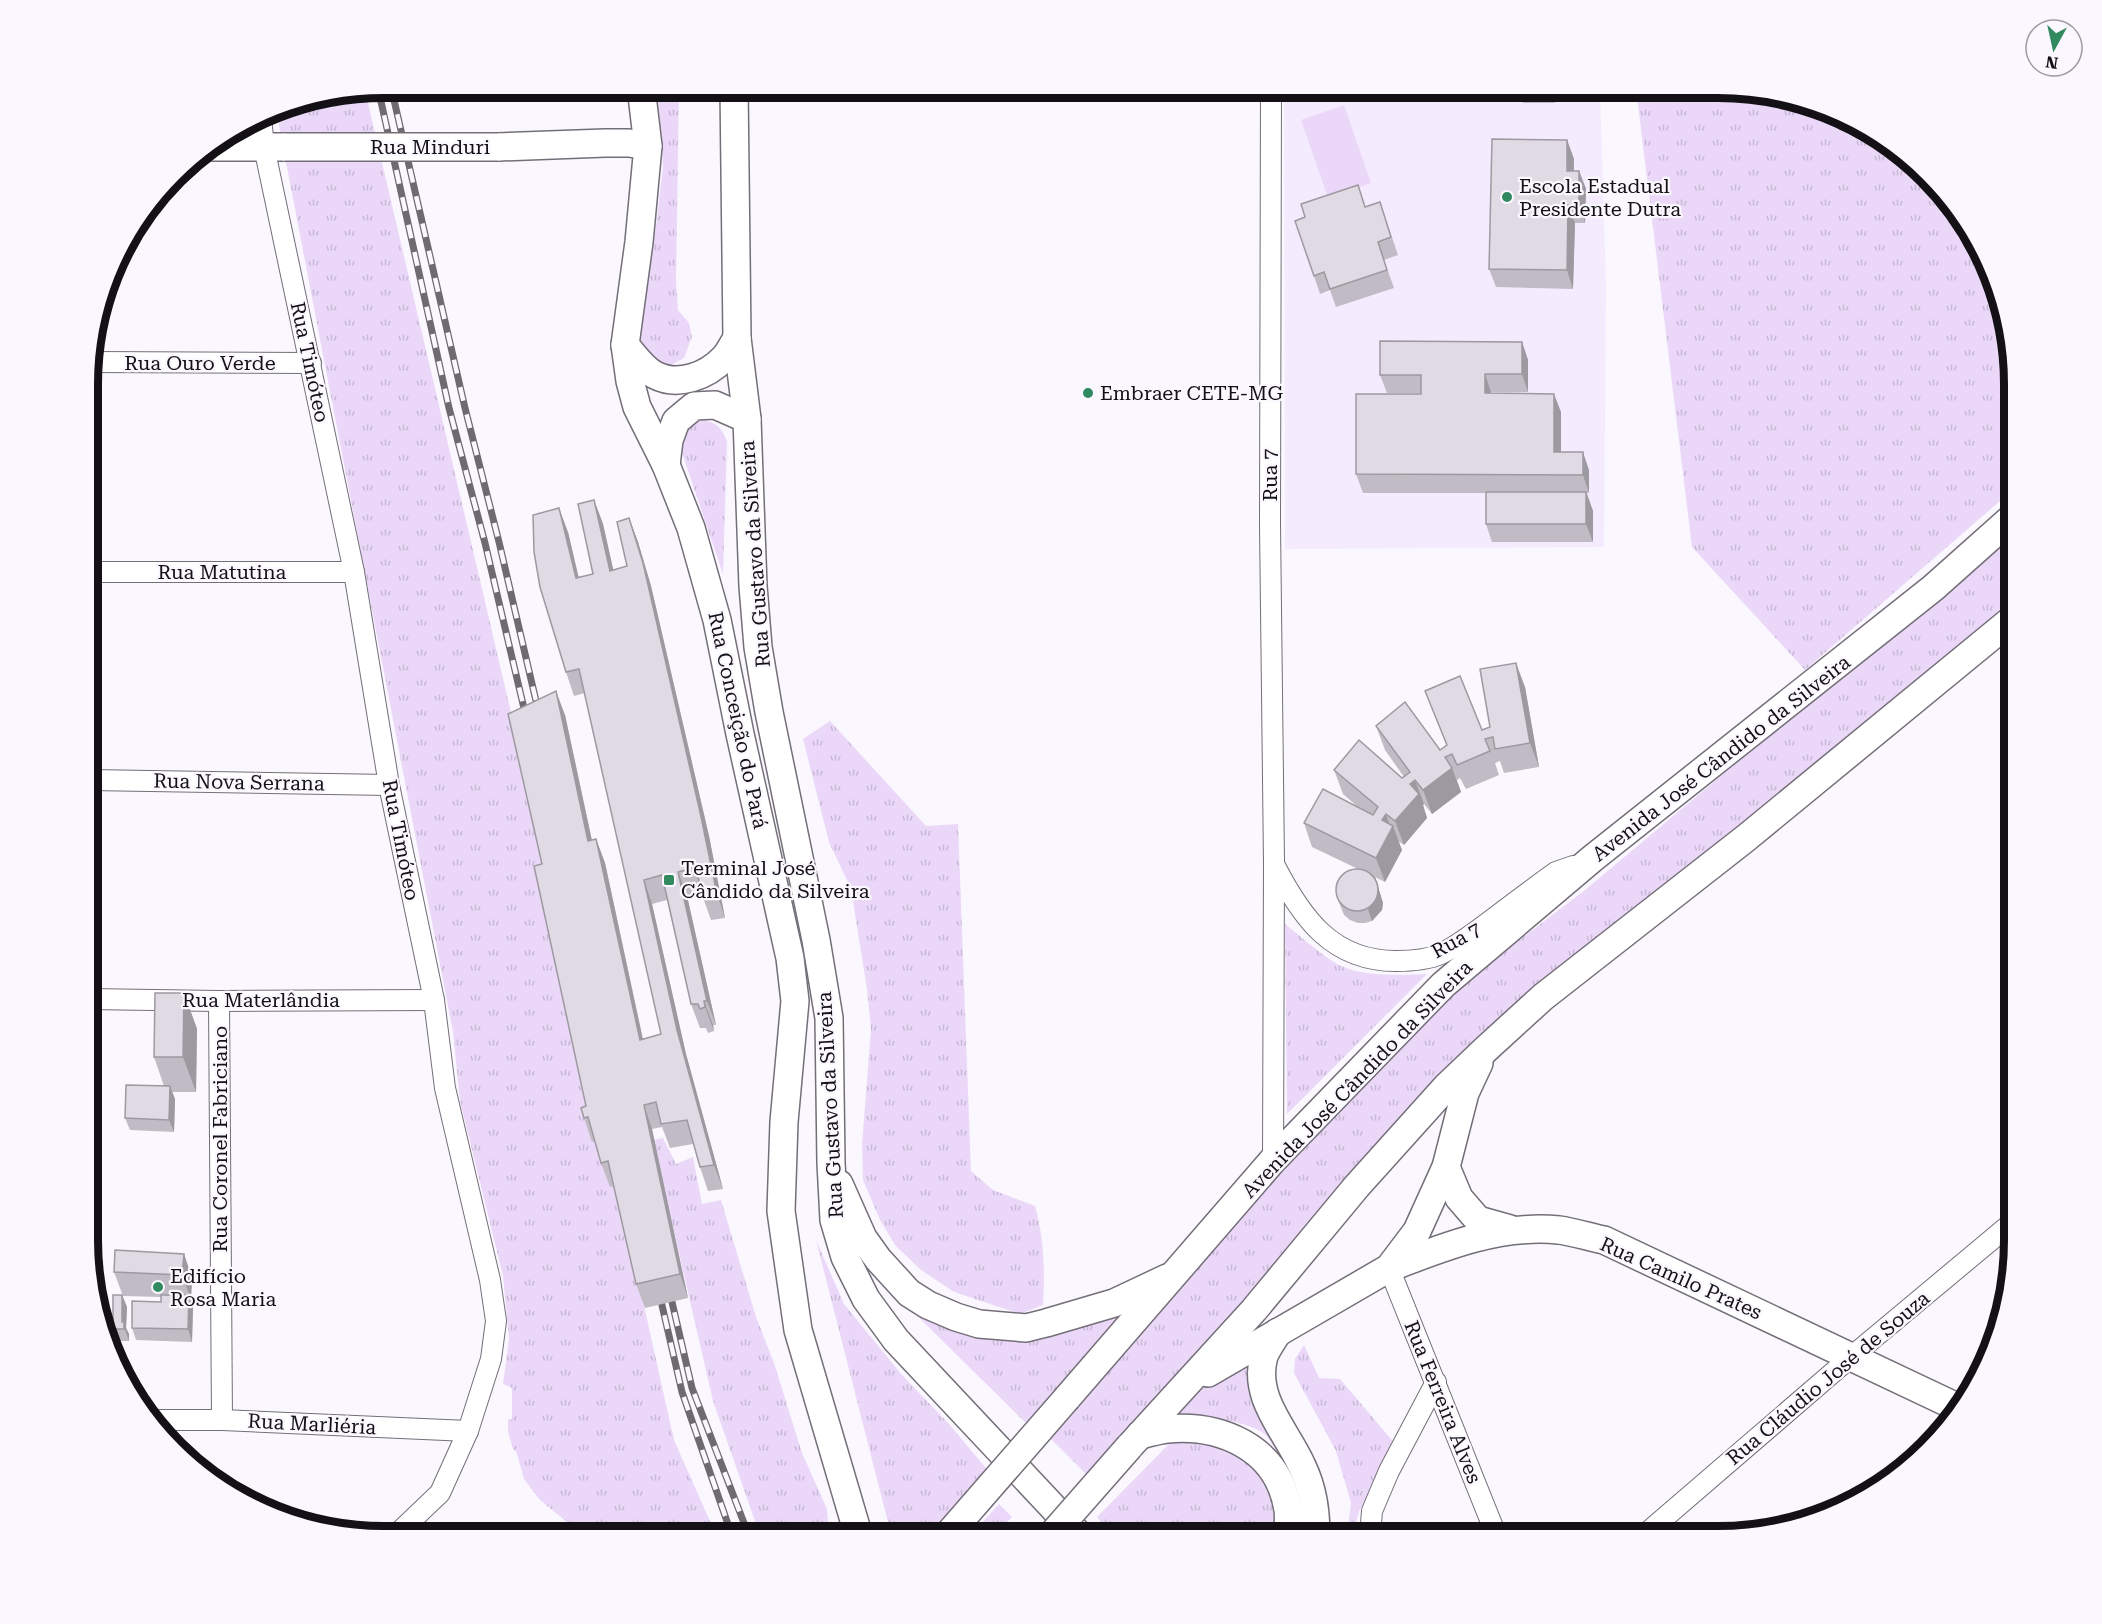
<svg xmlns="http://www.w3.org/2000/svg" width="2102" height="1624" viewBox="0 0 2102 1624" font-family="'Roboto Serif',serif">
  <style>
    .built { fill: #f5ebfe }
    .grass { fill: url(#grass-tufts) }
    .garden { fill: #ebd8f9 }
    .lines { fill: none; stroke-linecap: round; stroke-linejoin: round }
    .street-casing { stroke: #736e78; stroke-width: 22 }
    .secondary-casing { stroke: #736e78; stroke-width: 30 }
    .street { stroke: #fff; stroke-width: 20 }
    .secondary { stroke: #fff; stroke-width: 27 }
    .rail-casing { stroke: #6d6b70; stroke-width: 7 }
    .rail { stroke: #faf7fe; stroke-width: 4.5; stroke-dasharray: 14; stroke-linecap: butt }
    .secondary-bridge-casing { stroke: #736e78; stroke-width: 30; stroke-linecap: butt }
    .secondary-bridge { stroke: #fff; stroke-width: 27 }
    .wall { fill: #c1bbc5 }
    .shaded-wall { fill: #9d99a0 }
    .building { fill: #e0dae5; stroke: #9d99a0; stroke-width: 1.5 }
    .poi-dot { fill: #31895f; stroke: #faf7fe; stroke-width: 2 }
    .labels { text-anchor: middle; stroke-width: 4.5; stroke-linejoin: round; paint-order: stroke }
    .street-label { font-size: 20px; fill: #131115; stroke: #faf7fe }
    .poi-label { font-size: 20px; fill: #131115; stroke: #faf7fe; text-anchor: start }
    .rim { fill: none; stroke: #131115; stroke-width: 8 }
  </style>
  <defs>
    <pattern id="grass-tufts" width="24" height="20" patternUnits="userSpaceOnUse" patternTransform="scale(1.5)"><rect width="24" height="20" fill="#ebd8f9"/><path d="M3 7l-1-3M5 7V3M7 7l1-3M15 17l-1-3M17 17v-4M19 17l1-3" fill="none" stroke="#c9b8d5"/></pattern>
  </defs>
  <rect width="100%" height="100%" fill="#faf7fe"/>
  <path class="built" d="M 1284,87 L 1600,88 L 1606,286 L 1604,547 L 1285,549 Z"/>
  <g class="grass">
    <path d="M 657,87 L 679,87 L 676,281 L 678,310 L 689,323 L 692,337 L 684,358 L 669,366 L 640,356 L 638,329 L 654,242 L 663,167 Z"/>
    <path d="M 1636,88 L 1738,88 L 1832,109 L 1914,160 L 1985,253 L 2009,325 L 2015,383 L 2015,488 L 1805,670 L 1692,547 Z"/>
    <path d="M 365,90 L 517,738 L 595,1130 L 592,1141 L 597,1141 L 610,1187 L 617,1185 L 674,1440 L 717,1537 L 599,1536 L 587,1522 L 567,1522 L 540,1500 L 524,1479 L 516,1451 L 513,1449 L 508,1432 L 508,1420 L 512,1419 L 512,1388 L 503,1384 L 509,1339 L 503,1276 L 460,1101 L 453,1032 L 276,110 L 288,103 Z"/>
    <path d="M 697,419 C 714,421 722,426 727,442 L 723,574 L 680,447 L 682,434 Z"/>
    <path d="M 2015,529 L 2015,602 L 1743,830 L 1433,1084 L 1089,1477 L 1051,1439 L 1301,1148 L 1454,990 L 1585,890 Z"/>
    <path d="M 830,721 L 926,826 L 958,824 L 971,1171 L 993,1190 L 1035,1206 C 1044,1237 1045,1273 1043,1305 L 1020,1314 L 954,1292 L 921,1270 L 895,1245 L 880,1220 L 863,1180 L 862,1144 L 871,1029 L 867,989 L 851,889 L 829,842 L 803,739 Z"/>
    <path d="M 1285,924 C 1300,936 1316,950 1332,961 C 1358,978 1398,975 1427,974 L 1287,1114 Z"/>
    <path d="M 663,1138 L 676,1164 L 693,1157 L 702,1204 L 721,1200 L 756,1317 L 774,1363 L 802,1453 L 827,1509 L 829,1537 L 738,1537 L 756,1524 L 713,1401 L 653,1140 Z"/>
    <path d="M 816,1240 L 844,1304 L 902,1375 L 949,1424 L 990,1473 L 930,1537 L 896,1537 L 890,1530 Z"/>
    <path d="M 892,1291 L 1003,1337 L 1082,1327 L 1138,1308 L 1029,1426 Z"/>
    <path d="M 1304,1345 L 1319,1378 L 1340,1379 L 1396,1445 L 1359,1511 L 1352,1537 L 1347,1537 L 1351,1503 L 1336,1451 L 1294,1373 L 1295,1359 Z"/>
    <path d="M 1262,1347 L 1299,1478 L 1306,1537 L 1297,1537 C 1291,1511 1284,1449 1263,1433 C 1242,1418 1194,1417 1169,1415 L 1212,1377 Z"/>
    <path d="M 1192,1437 L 1218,1440 L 1263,1473 L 1279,1512 L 1276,1537 L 1114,1537 L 1097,1517 L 1170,1443 Z"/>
    <path d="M 999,1504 L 1012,1517 L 993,1537 L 969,1537 Z"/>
  </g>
  <path class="garden" d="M 1344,105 L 1371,183 L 1328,198 L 1301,120 Z"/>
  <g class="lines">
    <g class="street-casing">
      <g id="street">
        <path d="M 1271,87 L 1270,524 L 1274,863 L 1273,1160"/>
        <path d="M 261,118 L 264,147 L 354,572 L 389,785 L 434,1000 L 445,1088 L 490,1280 L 496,1321 L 491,1359 L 468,1431 L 440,1493 L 395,1536"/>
        <path d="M 90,362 L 311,363"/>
        <path d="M 89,572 L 354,572"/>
        <path d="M 89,780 L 389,785"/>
        <path d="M 1275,866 C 1302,918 1332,961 1396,961 C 1411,961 1427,960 1441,954 C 1460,944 1477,931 1494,918 C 1515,902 1535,887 1556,872 L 1573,866"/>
        <path d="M 88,999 L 219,1001 L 434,1000"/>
        <path d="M 219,1001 L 222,1420"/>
        <path d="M 1389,1268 L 1497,1537"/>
        <path d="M 155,1420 L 222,1420 L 468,1431"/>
        <path d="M 1370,1537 L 1372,1511 L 1389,1471 L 1436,1382"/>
        <path d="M 1642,1537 L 1851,1357 L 2014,1221"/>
      </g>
    </g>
    <g class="secondary-casing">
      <g id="secondary">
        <path d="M 641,87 L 648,146 L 639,242 L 625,345 L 630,381 L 637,407 L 666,465 L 691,528 L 717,620 L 740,734 L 790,958 L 795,1001 L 784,1122 L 781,1211 L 798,1330 L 859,1537"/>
        <path d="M 734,87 L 737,338 L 747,419 L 753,586 L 758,647 L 769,712 L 816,940 L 829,1018 L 831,1163 L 834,1220 L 845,1257 L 866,1299 L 896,1340 L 1081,1537"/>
        <path d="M 212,147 L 285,147"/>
        <path d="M 498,147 L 605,143 L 629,143 L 648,146"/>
        <path d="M 625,345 C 634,355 643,369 655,375 C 678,387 707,376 724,358 C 729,353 733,344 737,338"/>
        <path d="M 666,465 L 669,440 L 676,421 L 694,406 L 715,405 L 747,419"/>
        <path d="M 1446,1167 L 1459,1198 L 1478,1220 L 1510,1229"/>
        <path d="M 839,1184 L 863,1238 L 878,1259 L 909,1293 L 928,1305 L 956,1317 L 979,1324 L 1026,1328 L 1046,1323 L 1114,1303 L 1167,1278"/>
        <path d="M 1389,1268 C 1443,1247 1500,1224 1559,1230 C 1574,1232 1589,1237 1604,1240 L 1959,1408"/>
        <path d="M 1278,1332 C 1273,1340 1267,1348 1264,1356 C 1252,1398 1286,1430 1302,1466 C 1313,1489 1316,1511 1316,1537"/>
        <path d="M 1208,1373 L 1389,1268 L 1417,1231 L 1446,1167 L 1465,1093 L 1479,1063"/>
        <path d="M 1067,1398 L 1273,1160 L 1443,985 L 1593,858 L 1933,588 L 2015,515"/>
        <path d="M 1140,1435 C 1149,1433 1158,1430 1167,1429 C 1220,1424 1276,1447 1287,1505 C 1290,1515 1288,1526 1287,1537"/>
        <path d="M 1129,1447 L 1254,1310 L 1357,1186 L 1447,1086 L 1487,1048 L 1543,997 L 1746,838 L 2015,617"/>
      </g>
    </g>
    <use href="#street" class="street"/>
    <use href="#secondary" class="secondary"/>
    <g class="rail-casing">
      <g id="rail">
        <path d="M 391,87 L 465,408 L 499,542 L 540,718"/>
        <path d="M 378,88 L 449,408 L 485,543 L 527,721"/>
        <path d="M 668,1285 L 692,1388 L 744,1523"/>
        <path d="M 658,1288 L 682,1392 L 730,1530"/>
      </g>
    </g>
    <use href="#rail" class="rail"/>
    <g class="secondary-bridge-casing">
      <g id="secondary-bridge">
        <path d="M 285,147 L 498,147"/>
        <path d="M 946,1537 L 1067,1398"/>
        <path d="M 1050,1537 L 1129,1447"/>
      </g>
    </g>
    <use href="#secondary-bridge" class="secondary-bridge"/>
  </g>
  <g class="wall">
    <path d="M 1423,87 L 1456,87 L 1456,101 L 1428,102 Z"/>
    <path d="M 1469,87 L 1504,88 L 1504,101 L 1474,101 Z"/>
    <path d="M 1518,88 L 1555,88 L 1555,103 L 1523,103 Z"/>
    <path d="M 1567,140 L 1574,159 L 1574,171 L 1579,171 L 1586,189 L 1585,223 L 1575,223 L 1573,289 L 1496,287 L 1489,269 Z"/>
    <path d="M 1380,202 L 1398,255 L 1384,260 L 1394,288 L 1336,307 L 1330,290 L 1320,294 L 1314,276 L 1365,207 Z"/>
    <path d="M 1522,342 L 1528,360 L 1528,392 L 1491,392 L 1491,394 L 1561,412 L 1561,452 L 1589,470 L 1589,493 L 1587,493 L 1593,511 L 1593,542 L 1492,542 L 1486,524 L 1486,493 L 1363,493 L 1356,474 L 1421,394 L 1421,393 L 1387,393 L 1380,375 Z"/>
    <path d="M 594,500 L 603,524 L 613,570 L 627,566 L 629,518 L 638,542 L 651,586 L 709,836 L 725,918 L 711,920 L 701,892 L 687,896 L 716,1025 L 713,1025 L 714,1031 L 708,1033 L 706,1028 L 700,1028 L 691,1004 L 667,900 L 652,904 L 686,1054 L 723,1189 L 708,1191 L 700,1167 L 693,1144 L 670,1148 L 662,1127 L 652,1129 L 688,1298 L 645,1308 L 636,1284 L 614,1186 L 610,1187 L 601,1163 L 595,1141 L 592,1142 L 584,1118 L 586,1106 L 542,864 L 565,715 L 592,840 L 596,839 L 605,863 L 643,1039 L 661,1034 L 585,693 L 574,696 L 566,672 L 568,532 L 579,578 L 593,574 Z"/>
    <path d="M 1525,687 L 1539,767 L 1504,773 L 1500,761 L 1495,763 L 1499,775 L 1466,789 L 1460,778 L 1457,780 L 1461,792 L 1432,814 L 1424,804 L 1423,805 L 1427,818 L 1404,845 L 1398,841 L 1402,850 L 1385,882 L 1375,877 L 1383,903 L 1382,910 L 1372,921 L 1365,923 L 1358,923 L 1350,920 L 1344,915 L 1336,895 L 1356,868 L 1312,847 L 1304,823 L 1358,807 L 1343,794 L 1334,770 L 1402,778 L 1404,777 L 1385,750 L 1376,726 L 1440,750 L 1447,746 L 1425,691 L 1482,730 L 1490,727 Z"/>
    <path d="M 184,993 L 197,1029 L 196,1092 L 172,1092 L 175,1099 L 174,1132 L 130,1130 L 125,1118 L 164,1086 L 154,1057 Z"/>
    <path d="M 184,1254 L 192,1278 L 191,1299 L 190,1299 L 193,1307 L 192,1342 L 136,1340 L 132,1328 L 161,1302 L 161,1297 L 123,1296 L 114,1272 Z"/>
    <path d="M 122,1295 L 127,1307 L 126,1328 L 129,1334 L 129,1341 L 118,1341 L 113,1329 Z"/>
  </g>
  <g class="shaded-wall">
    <path d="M 1451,87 L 1456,87 L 1456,101 Z"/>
    <path d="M 1499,88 L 1504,88 L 1504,101 Z"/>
    <path d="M 1549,88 L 1555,88 L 1555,103 Z"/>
    <path d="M 1567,140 L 1574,159 L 1573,189 L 1567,171 Z"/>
    <path d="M 1579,171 L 1586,189 L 1585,223 L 1579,205 Z"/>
    <path d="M 1568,205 L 1575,223 L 1573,289 L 1567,270 Z"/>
    <path d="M 1522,342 L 1528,360 L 1528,392 L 1522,374 Z"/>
    <path d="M 1485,374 L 1491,392 L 1491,412 L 1485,393 Z"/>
    <path d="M 1554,394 L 1561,412 L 1561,470 L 1554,452 Z"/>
    <path d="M 1583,452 L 1589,470 L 1589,493 L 1583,475 Z"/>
    <path d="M 1586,492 L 1593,511 L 1593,542 L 1586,524 Z"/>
    <path d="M 594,500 L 603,524 L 619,595 L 610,571 Z"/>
    <path d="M 559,508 L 568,532 L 584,602 L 576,578 Z"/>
    <path d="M 629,518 L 638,542 L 651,586 L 709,836 L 725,918 L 717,894 Z"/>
    <path d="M 1516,663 L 1525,687 L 1539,767 L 1530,743 Z"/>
    <path d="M 556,691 L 565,715 L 597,865 L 588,841 Z"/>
    <path d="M 1452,768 L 1461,792 L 1432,814 L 1423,790 Z"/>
    <path d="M 1415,780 L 1424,804 L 1423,805 L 1427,818 L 1404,845 L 1395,821 L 1410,784 Z"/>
    <path d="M 1386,814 L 1391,829 L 1393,826 L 1402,850 L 1385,882 L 1376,858 L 1382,820 Z"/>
    <path d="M 596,839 L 605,863 L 648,1064 L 640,1040 Z"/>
    <path d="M 678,872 L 687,896 L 716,1025 L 707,1001 Z"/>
    <path d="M 1375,877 L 1383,903 L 1382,910 L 1372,921 L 1368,909 Z"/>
    <path d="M 644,880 L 652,904 L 686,1054 L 723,1189 L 714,1165 L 677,1030 Z"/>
    <path d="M 184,993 L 197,1029 L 196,1092 L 183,1057 Z"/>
    <path d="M 704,1001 L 713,1025 L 714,1031 L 705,1007 Z"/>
    <path d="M 170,1086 L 175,1099 L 174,1132 L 169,1120 Z"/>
    <path d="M 644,1105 L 652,1129 L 688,1298 L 680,1274 Z"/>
    <path d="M 184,1254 L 192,1278 L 191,1299 L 182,1275 Z"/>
    <path d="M 122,1295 L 127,1307 L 126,1328 L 129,1334 L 129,1341 L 122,1322 Z"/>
    <path d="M 189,1295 L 193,1307 L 192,1342 L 188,1329 Z"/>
  </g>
  <g class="building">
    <path d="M 1492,139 L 1567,140 L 1567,171 L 1579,171 L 1579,205 L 1568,205 L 1567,270 L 1489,269 Z"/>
    <path d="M 1358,185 L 1365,207 L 1380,202 L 1391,237 L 1378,242 L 1387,270 L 1330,289 L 1324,272 L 1314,276 L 1295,221 L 1305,217 L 1301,204 Z"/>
    <path d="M 1380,341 L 1522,342 L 1522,374 L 1485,374 L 1485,393 L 1554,394 L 1554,452 L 1583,452 L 1583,475 L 1356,474 L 1356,394 L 1421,394 L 1421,375 L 1380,375 Z"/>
    <rect x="1486" y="492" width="100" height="32"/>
    <path d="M 594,500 L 610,571 L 627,566 L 617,522 L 629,518 L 643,563 L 700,812 L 717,894 L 702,896 L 696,867 L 678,872 L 707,1001 L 704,1001 L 705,1007 L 700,1009 L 698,1004 L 691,1004 L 662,875 L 644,880 L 677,1030 L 714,1165 L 700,1167 L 687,1120 L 661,1124 L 656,1102 L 644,1105 L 680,1274 L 636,1284 L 608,1161 L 601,1163 L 588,1117 L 584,1118 L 581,1108 L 586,1106 L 534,866 L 542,864 L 508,714 L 556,691 L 588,841 L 596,839 L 640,1040 L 661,1034 L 579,669 L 566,672 L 540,587 L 534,552 L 533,515 L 559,508 L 576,578 L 593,574 L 578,504 Z"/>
    <path d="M 1516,663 L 1530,743 L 1495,749 L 1493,737 L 1485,739 L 1490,751 L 1457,765 L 1452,754 L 1445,757 L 1452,768 L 1423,790 L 1415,780 L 1410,784 L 1419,794 L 1395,821 L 1386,814 L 1382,820 L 1393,826 L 1376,858 L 1304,823 L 1323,789 L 1373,815 L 1378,807 L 1334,770 L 1359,740 L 1402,778 L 1410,772 L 1376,726 L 1405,702 L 1440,750 L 1447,745 L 1425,691 L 1460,676 L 1482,730 L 1490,727 L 1480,669 Z"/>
    <circle cx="1357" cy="890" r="21"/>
    <path d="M 155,993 L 184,993 L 183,1057 L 154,1057 Z"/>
    <path d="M 126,1085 L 170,1086 L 169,1120 L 125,1118 Z"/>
    <path d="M 115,1250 L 184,1254 L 182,1275 L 114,1272 Z"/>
    <path d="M 113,1295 L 122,1295 L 122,1322 L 124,1322 L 124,1329 L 113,1329 Z"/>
    <path d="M 161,1295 L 189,1295 L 188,1329 L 132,1328 L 132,1301 L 161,1302 Z"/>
  </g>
  <g class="poi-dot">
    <circle cx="1507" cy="197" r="6"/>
    <circle cx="1088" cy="393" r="6"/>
    <rect x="663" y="874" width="12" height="12" rx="3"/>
    <circle cx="158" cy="1287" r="6"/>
  </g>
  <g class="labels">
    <g class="street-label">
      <text x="430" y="154">Rua Minduri</text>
      <text transform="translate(310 362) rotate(78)" y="7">Rua Timóteo</text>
      <text x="200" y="370">Rua Ouro Verde</text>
      <text transform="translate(1270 475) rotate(-90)" y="7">Rua 7</text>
      <text transform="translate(755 554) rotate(-94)" y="7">Rua Gustavo da Silveira</text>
      <text x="222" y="579">Rua Matutina</text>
      <text transform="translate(738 720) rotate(78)" y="7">Rua Conceição do Pará</text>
      <text transform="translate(1721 758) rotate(-38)" y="7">Avenida José Cândido da Silveira</text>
      <text transform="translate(239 782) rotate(1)" y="7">Rua Nova Serrana</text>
      <text transform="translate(401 840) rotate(79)" y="7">Rua Timóteo</text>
      <text transform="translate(1456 940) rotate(-29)" y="7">Rua 7</text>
      <text x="261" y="1007">Rua Materlândia</text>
      <text transform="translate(1357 1079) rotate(-46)" y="7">Avenida José Cândido da Silveira</text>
      <text transform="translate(830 1105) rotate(-93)" y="7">Rua Gustavo da Silveira</text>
      <text transform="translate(220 1139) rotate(-90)" y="7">Rua Coronel Fabriciano</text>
      <text transform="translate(1681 1278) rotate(24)" y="7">Rua Camilo Prates</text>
      <text transform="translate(1828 1378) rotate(-40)" y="7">Rua Cláudio José de Souza</text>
      <text transform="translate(1443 1402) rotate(68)" y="7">Rua Ferreira Alves</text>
      <text transform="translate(312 1424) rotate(3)" y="7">Rua Marliéria</text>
    </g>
    <g class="poi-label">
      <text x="1519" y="193">Escola Estadual<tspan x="1519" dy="23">Presidente Dutra</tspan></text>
      <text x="1100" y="400">Embraer CETE-MG</text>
      <text x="681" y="875">Terminal José<tspan x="681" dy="23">Cândido da Silveira</tspan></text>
      <text x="170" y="1283">Edifício<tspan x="170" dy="23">Rosa Maria</tspan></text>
    </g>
  </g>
  <path d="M0 0H2102V1624H0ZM384 98H1718A286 286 0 0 1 2004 384V1240A286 286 0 0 1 1718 1526H384A286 286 0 0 1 98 1240V384A286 286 0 0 1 384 98Z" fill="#faf7fe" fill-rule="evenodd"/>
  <path class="rim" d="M384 98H1718A286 286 0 0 1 2004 384V1240A286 286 0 0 1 1718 1526H384A286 286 0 0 1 98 1240V384A286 286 0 0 1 384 98Z"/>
  <g transform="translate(2054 48) rotate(188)"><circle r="28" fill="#faf7fe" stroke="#9e9ba1" stroke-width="1.5"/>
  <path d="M0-4.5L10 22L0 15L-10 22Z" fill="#31895f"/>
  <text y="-9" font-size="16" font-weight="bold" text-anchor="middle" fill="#131115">N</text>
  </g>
</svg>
